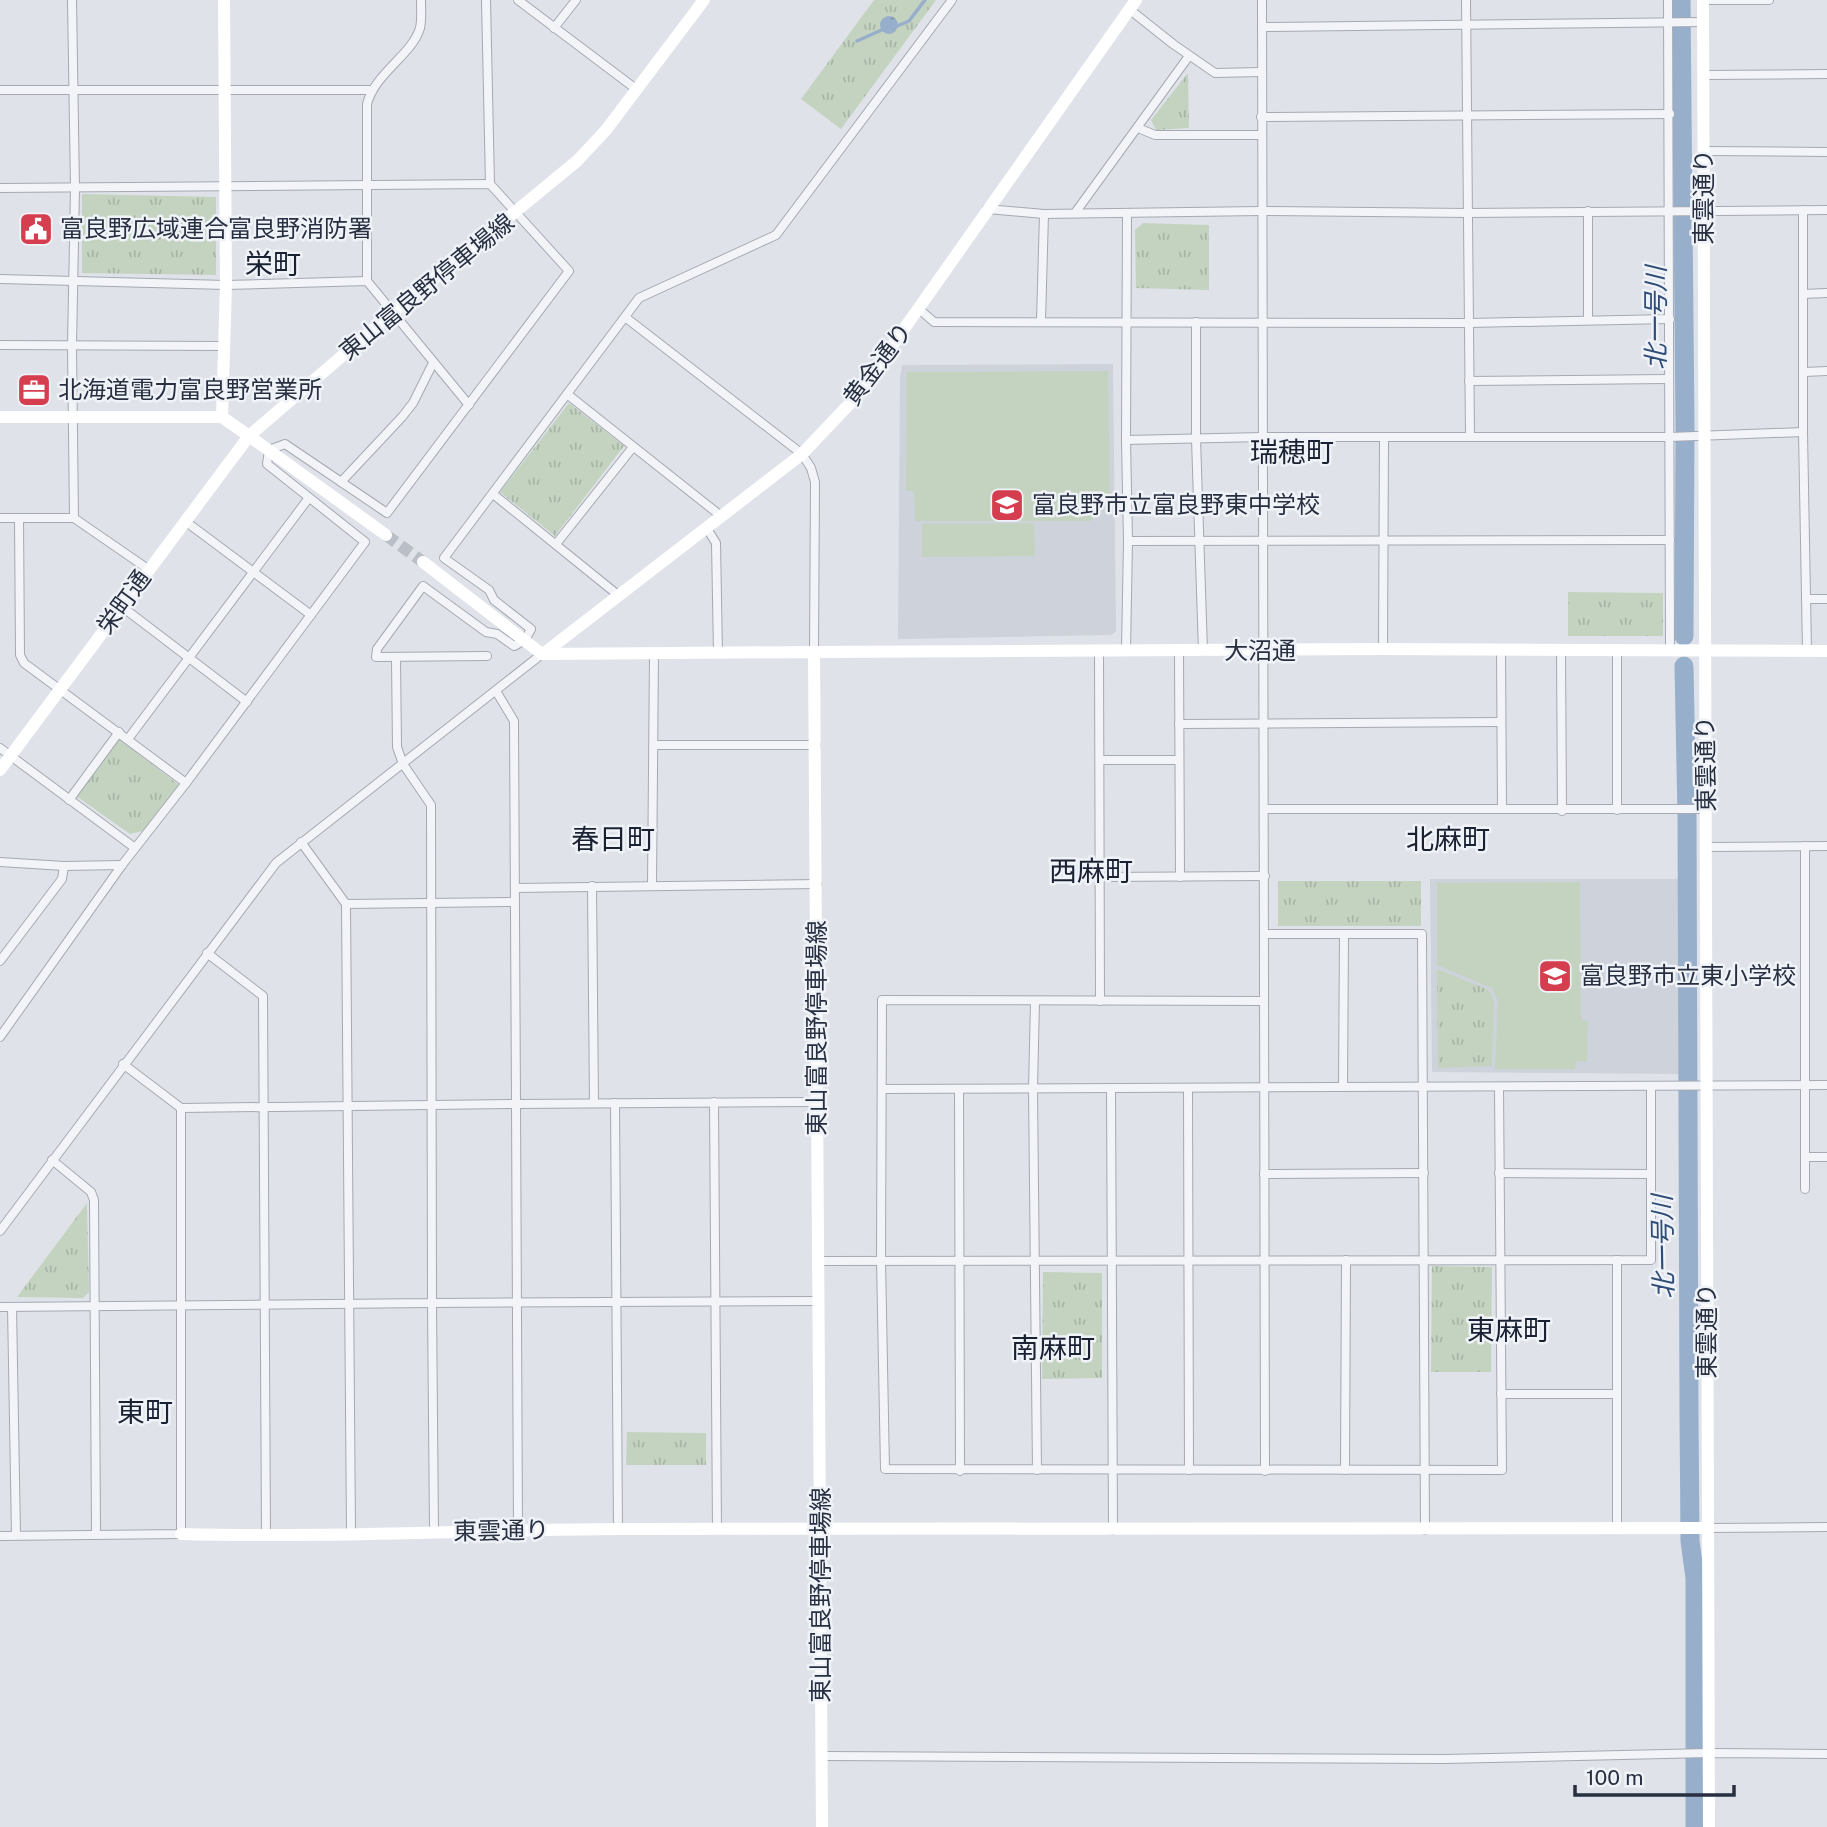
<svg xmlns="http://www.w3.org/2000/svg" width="1827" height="1827" viewBox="0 0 1827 1827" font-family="'Public Sans','Noto Sans JP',sans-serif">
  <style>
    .built { fill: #cdd2db }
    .grass { fill: url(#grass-tufts) }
    .garden { fill: #c4d3c0 }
    .water { fill: url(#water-ripples) }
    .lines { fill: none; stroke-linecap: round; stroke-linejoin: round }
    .stream { stroke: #98afcb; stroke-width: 3.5 }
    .river { stroke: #98afcb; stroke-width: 19 }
    .secondary-tunnel { stroke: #babfc7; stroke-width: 12; stroke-dasharray: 12 6; stroke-linecap: butt }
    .street-casing { stroke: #a4a9b3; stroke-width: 10 }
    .street { stroke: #f2f4f7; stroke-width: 8 }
    .secondary { stroke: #fff; stroke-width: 12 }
    .labels { text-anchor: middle; stroke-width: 5; stroke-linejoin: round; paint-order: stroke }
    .street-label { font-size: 24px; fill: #272f41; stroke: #eff2f7 }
    .poi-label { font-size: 24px; fill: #272f41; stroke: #eff2f7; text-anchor: start }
    .water-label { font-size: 26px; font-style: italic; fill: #2f4c77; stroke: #eff2f7 }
    .quarter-label { font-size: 28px; fill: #1a2132; stroke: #eff2f7 }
  </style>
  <defs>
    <pattern id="grass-tufts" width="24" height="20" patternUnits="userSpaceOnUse" patternTransform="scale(1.75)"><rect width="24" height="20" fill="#c4d3c0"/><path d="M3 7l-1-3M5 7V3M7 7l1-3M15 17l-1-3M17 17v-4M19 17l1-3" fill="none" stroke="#a8b5a6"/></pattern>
    <pattern id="water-ripples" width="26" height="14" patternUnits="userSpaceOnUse" patternTransform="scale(1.75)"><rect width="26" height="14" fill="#98afcb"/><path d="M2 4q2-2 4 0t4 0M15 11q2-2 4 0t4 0" fill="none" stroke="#7c8fa6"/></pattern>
  </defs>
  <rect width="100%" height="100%" fill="#dfe3e9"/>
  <g class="built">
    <path d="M 1113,364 L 1116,631 L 1112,635 L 898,639 L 900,378 L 902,365 Z"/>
    <path d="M 1430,879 L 1678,879 L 1680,1074 L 1432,1072 Z"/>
  </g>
  <g class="grass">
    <path d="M 874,0 L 936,0 L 841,129 L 801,99 Z"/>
    <path d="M 1188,73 L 1189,128 L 1156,130 L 1151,120 Z"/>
    <path d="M 82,194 L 216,197 L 216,275 L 82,273 Z"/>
    <path d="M 1143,223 L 1209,225 L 1209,290 L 1136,288 L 1135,230 Z"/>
    <path d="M 569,403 L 624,446 L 555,536 L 500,492 Z"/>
    <path d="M 1568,592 L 1663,593 L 1663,636 L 1568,636 Z"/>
    <path d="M 119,739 L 179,785 L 143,831 L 130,834 L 76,796 Z"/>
    <rect x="1278" y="881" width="143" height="45"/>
    <path d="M 1437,969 L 1489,990 L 1494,1002 L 1492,1066 L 1438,1068 Z"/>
    <path d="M 87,1203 L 89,1292 L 83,1298 L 17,1297 Z"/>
    <path d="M 1432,1266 L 1492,1267 L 1491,1372 L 1431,1372 Z"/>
    <path d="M 1043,1272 L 1102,1273 L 1102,1378 L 1042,1379 Z"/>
    <path d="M 627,1432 L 706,1433 L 706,1465 L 626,1465 Z"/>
  </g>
  <g class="garden">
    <path d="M 1108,371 L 1110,503 L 1090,521 L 915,521 L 914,491 L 906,491 L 907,372 Z"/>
    <path d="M 1034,523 L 1035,556 L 922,557 L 922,524 Z"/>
    <path d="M 1580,882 L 1581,1020 L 1588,1021 L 1587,1061 L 1576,1061 L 1575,1069 L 1495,1069 L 1498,1001 L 1492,988 L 1437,965 L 1437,883 Z"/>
  </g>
  <circle class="water" cx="889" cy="25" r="9"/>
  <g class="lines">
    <g class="stream">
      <path d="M 897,26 L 909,21 L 925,0"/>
      <path d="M 857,41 L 886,28"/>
    </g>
    <g class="river">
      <path d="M 1681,0 L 1685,427 L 1684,636"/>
      <path d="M 1684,666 L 1687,818 L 1689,1414 L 1690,1541 L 1695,1578 L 1695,1827"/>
    </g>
    <path class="secondary-tunnel" d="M 386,535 L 423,562"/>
    <g class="street-casing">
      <g id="street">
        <path d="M 72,0 L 75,188 L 72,346 L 74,518"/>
        <path d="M 486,0 L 490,184"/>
        <path d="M 518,0 L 636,89"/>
        <path d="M 1262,0 L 1265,1471"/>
        <path d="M 1466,0 L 1470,437"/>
        <path d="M 1668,0 L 1670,650"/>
        <path d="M 1703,0 L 1769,0"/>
        <path d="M 1129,9 L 1173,44 L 1215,73 L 1261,72"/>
        <path d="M 1262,27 L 1703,22"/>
        <path d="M 554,28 L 576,0"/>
        <path d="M 1703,75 L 1827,74"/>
        <path d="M 0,90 L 371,90"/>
        <path d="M 1261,117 L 1670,114"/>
        <path d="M 1138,128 L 1155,135 L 1261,135"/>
        <path d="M 1704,151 L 1827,152"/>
        <path d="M 0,188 L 490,184 L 569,271 L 387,513 L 285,444 L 269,450 L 267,464 L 365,542 L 186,783 L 122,865 L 0,1037"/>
        <path d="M 987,209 L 1044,214 L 1261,211 L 1469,213 L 1827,210"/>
        <path d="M 1075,213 L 1189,56"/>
        <path d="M 0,279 L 226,285 L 367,281 L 469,405"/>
        <path d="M 367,281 L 367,104 C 375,73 412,55 420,28 C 422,19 421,9 421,0"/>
        <path d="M 1803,294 L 1827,293"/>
        <path d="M 919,309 L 934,322 L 1469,323 L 1670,319"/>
        <path d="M 625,317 L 802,454 L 811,468 L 815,482 L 814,652"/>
        <path d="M 1588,320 L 1588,211"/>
        <path d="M 1041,321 L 1044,214"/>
        <path d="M 1196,322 L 1196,439 L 1203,651"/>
        <path d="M 0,345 L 224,346"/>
        <path d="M 1804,372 L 1827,371"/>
        <path d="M 1469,381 L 1666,379"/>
        <path d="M 567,394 L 721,516"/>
        <path d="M 1803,432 L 1807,651"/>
        <path d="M 1126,440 L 1263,437 L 1670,437 L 1803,432 L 1803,210"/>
        <path d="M 341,482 L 402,417 L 413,403 L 433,363"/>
        <path d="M 493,494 L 618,595"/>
        <path d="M 0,518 L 74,518 L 148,569"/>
        <path d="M 19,518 L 20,655 L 24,663 L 186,783"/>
        <path d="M 185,521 L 311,615"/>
        <path d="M 706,527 L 716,543 L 718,653"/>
        <path d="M 1128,541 L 1670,540"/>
        <path d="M 556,544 L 633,447"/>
        <path d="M 1806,599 L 1827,599"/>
        <path d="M 121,606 L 247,702"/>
        <path d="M 1383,649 L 1384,437"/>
        <path d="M 1501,649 L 1502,808"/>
        <path d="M 1126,650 L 1128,541 L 1126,440 L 1127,214"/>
        <path d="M 1561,650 L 1562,811"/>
        <path d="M 1617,650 L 1617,810"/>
        <path d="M 1099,651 L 1100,1001"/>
        <path d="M 1179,651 L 1180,877"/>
        <path d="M 487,656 L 376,657 L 377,649 L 423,586 L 486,632 L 497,634 L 514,646 L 525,640 L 531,629 L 494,600 L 489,590 L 444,558 L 639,298 L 776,235 L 952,0"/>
        <path d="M 1179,724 L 1501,722"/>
        <path d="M 128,739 L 308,499"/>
        <path d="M 654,745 L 816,745"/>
        <path d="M 0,748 L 135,848"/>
        <path d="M 1100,760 L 1178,760"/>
        <path d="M 69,800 L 119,732"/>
        <path d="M 1264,809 C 1411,808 1559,810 1707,809"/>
        <path d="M 301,842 L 346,904 L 351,1534"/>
        <path d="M 1805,846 L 1805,1189"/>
        <path d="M 1707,847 L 1827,846"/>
        <path d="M 0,862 L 64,866 L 122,865"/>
        <path d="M 1099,877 L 1265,876"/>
        <path d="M 592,886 L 594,1103"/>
        <path d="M 652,886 L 654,653"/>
        <path d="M 515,888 L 817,884"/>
        <path d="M 346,904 L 515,902"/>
        <path d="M 1264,934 L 1422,934 L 1425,1530"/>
        <path d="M 207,953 L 263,996 L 266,1535"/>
        <path d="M 0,961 L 62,879 L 64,866"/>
        <path d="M 1035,1001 L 1033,1089 L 1037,1470"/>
        <path d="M 1264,1001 L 882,1000 L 881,1260 L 885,1469 L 1502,1470 L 1499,1087"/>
        <path d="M 123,1064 L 181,1108 L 516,1104 L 514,721 L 496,691"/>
        <path d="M 1343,1087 L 1344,934"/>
        <path d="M 883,1089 L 1827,1085"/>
        <path d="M 959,1089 L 960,1471"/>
        <path d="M 1111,1089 L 1113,1530"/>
        <path d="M 1188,1089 L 1189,1470"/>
        <path d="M 714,1102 L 717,1530"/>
        <path d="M 615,1103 L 618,1529"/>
        <path d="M 1805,1157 L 1827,1157"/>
        <path d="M 52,1160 L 91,1192 L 94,1200 L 96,1534"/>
        <path d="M 1499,1173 L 1651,1174"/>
        <path d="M 1264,1174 L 1424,1173"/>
        <path d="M 0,1231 L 276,863 L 542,654"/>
        <path d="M 818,1261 L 1651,1260 L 1651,1087"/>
        <path d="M 0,1307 L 432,1303 L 431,805 L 403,764 L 397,747 L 396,658"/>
        <path d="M 12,1307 L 16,1535"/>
        <path d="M 1501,1394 L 1617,1394"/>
        <path d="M 1345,1470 L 1346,1260"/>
        <path d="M 1708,1528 L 1827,1527"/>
        <path d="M 1617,1529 L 1617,1260"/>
        <path d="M 434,1531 L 432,1303 L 818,1301"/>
        <path d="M 518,1531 L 516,1104 L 817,1102"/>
        <path d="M 0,1536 L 181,1534 L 181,1108"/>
        <path d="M 822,1756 L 1444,1759 L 1708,1753 L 1827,1754"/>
      </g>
    </g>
    <use href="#street" class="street"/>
    <g class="secondary">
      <path d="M 1703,0 L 1709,1827"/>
      <path d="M 0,417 L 222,417 L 249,436 L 0,770"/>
      <path d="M 222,417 L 226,285 L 224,0"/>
      <path d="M 386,535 L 249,436 L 391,314 L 577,161 L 606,130 L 704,0"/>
      <path d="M 423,562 L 542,654 L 814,652 L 822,1827"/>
      <path d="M 814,652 L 1383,649 L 1827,651"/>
      <path d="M 543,654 L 802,454 L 856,397 L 1136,0"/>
      <path d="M 181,1534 C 327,1538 473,1530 618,1529 C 981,1528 1344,1530 1708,1528"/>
    </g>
  </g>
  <defs>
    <g id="civic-square" transform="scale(1.75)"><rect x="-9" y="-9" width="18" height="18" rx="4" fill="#d43e4e" stroke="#eff2f7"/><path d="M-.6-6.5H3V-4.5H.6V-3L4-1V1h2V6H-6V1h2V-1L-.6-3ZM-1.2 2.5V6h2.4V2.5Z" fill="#fff"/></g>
    <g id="office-square" transform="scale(1.75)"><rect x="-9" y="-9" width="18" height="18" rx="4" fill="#d43e4e" stroke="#eff2f7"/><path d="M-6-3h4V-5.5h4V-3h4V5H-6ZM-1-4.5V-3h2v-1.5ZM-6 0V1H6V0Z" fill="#fff"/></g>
    <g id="school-square" transform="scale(1.75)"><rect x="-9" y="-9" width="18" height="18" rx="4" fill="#d43e4e" stroke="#eff2f7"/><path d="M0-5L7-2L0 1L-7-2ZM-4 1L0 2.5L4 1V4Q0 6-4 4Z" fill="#fff"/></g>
  </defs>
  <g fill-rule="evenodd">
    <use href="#civic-square" x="36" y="229"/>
    <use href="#office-square" x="34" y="390"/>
    <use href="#school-square" x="1007" y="505"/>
    <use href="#school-square" x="1555" y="976"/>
  </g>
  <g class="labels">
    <g class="street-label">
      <text transform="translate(1704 197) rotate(-90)" y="8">東雲通り</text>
      <text transform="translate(427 287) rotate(-39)" y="8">東山富良野停車場線</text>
      <text transform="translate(878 364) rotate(-53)" y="8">黄金通り</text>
      <text transform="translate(124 602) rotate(-54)" y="8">栄町通</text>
      <text x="1260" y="659">大沼通</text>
      <text transform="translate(1706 764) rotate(-91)" y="8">東雲通り</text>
      <text transform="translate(817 1028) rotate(-90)" y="8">東山富良野停車場線</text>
      <text transform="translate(1707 1331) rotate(-90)" y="8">東雲通り</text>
      <text transform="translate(501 1531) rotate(-1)" y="8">東雲通り</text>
      <text transform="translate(821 1595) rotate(-90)" y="8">東山富良野停車場線</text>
    </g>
    <g class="poi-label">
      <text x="60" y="237">富良野広域連合富良野消防署</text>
      <text x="58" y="398">北海道電力富良野営業所</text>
      <text x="1032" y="513">富良野市立富良野東中学校</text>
      <text x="1580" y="984">富良野市立東小学校</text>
    </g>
    <g class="water-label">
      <text transform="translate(1656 318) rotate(-90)" y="9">北一号川</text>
      <text transform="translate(1663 1247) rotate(-91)" y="9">北一号川</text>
    </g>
    <g class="quarter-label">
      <text x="273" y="274">栄町</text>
      <text x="1292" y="462">瑞穂町</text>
      <text x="613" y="849">春日町</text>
      <text x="1448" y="849">北麻町</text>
      <text x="1091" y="881">西麻町</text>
      <text x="1509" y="1340">東麻町</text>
      <text x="1053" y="1358">南麻町</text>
      <text x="145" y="1422">東町</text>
    </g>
  </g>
  <path d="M1575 1785v10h159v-10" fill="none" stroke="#272f41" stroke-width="3.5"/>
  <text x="1586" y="1785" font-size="21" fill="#272f41" stroke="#eff2f7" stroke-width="5" paint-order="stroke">100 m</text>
</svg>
